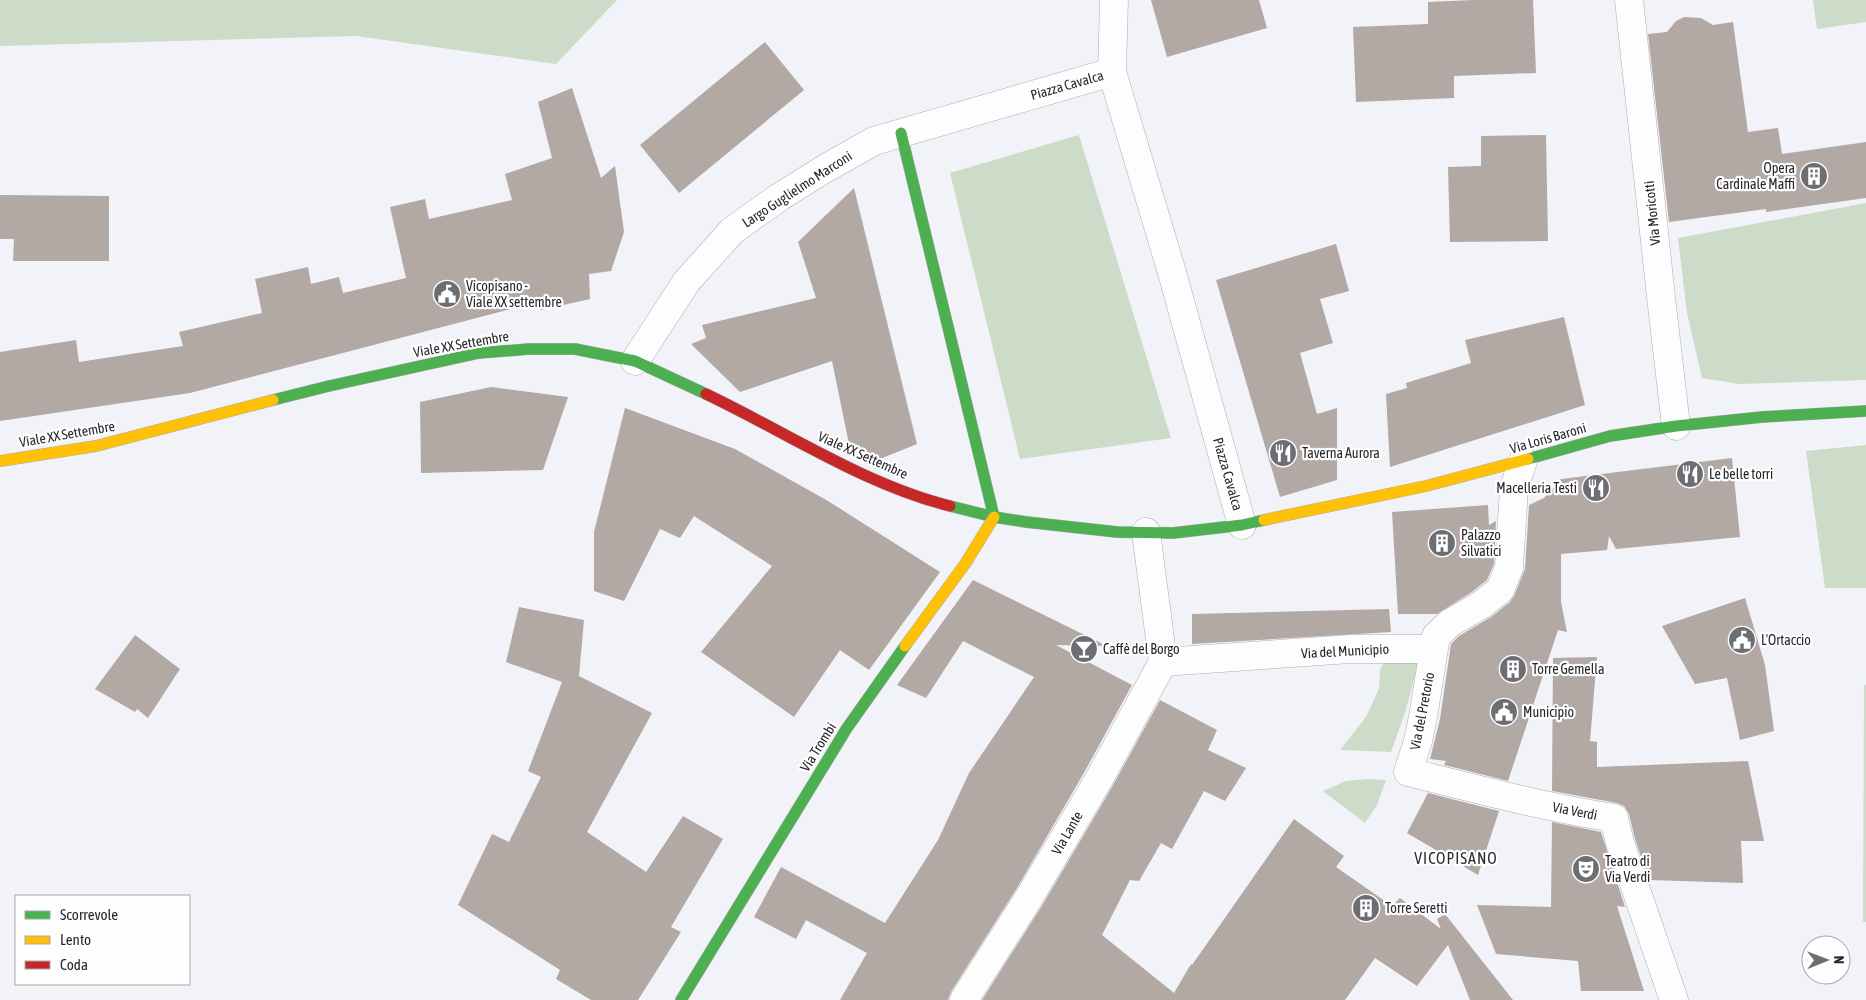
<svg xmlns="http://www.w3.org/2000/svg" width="1866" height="1000" viewBox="0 0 1866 1000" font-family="'Asap Condensed',sans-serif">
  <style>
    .green { fill: #ccdcc8 }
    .building { fill: #b2a8a4 }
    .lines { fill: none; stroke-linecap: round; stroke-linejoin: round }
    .street-casing { stroke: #acadb2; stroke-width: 29 }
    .fast-casing { stroke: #acadb2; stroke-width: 12 }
    .slow-casing { stroke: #acadb2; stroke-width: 12 }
    .jam-casing { stroke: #acadb2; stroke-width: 12 }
    .street { stroke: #fdfdfe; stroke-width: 28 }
    .fast { stroke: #4caf50; stroke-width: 11 }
    .slow { stroke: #ffc107; stroke-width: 11 }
    .jam { stroke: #c62828; stroke-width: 11 }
    .labels { text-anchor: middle; stroke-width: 4.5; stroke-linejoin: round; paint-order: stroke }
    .street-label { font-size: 14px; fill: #26272b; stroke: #fefefe }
    .poi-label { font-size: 14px; fill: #26272b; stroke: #fefefe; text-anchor: start }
    .quarter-label { font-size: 16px; letter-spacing: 1px; fill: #292b34; stroke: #fefefe }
  </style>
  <rect width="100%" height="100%" fill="#f2f3f8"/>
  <g class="green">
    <path d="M 0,0 L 617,0 L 556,64 L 356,36 L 0,46 Z"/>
    <path d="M 1813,0 L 1866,0 L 1866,22 L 1817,29 Z"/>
    <path d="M 1079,135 L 1171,438 L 1020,459 L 950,173 Z"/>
    <path d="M 1866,203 L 1866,380 L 1739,384 L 1702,378 L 1687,313 L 1678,238 Z"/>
    <path d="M 1866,445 L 1866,588 L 1825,588 L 1806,451 Z"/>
    <path d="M 1412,655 L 1418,665 L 1405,713 L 1391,752 L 1340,750 L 1366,717 L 1379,689 L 1380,670 L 1387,657 Z"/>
    <path d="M 1864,685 L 1866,685 L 1866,922 L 1863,922 Z"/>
    <path d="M 1368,779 L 1386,780 L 1377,805 L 1365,823 L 1323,791 L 1346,781 Z"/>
  </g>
  <g class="building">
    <path d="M 1151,0 L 1259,0 L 1267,28 L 1167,57 Z"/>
    <path d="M 1474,0 L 1533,0 L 1536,73 L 1454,76 L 1454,98 L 1356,102 L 1353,27 L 1428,24 L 1428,2 Z"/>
    <path d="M 1684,17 L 1701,18 L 1713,25 L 1733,22 L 1748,132 L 1778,128 L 1782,154 L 1866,142 L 1866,198 L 1766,212 L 1766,209 L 1669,222 L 1648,34 L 1667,32 L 1676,21 Z"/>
    <path d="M 765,42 L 804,90 L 679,193 L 640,145 Z"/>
    <path d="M 572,88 L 601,178 L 615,166 L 624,232 L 611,271 L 589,274 L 590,299 L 541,310 L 538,302 L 190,393 L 0,421 L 0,352 L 76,340 L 79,362 L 183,346 L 179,332 L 262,313 L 255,279 L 308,267 L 311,284 L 339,277 L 343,293 L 406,278 L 390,207 L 425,199 L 429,219 L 512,200 L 505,174 L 552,158 L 538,102 Z"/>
    <path d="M 1546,135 L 1548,241 L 1450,242 L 1448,167 L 1481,166 L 1481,136 Z"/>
    <path d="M 854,188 L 917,444 L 875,461 L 850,449 L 832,361 L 740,392 L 691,344 L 706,338 L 702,325 L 816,298 L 798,242 Z"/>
    <path d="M 0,195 L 109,196 L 109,261 L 13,261 L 14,239 L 0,239 Z"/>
    <path d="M 1336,244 L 1349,291 L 1320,299 L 1333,343 L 1300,353 L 1317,414 L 1337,408 L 1337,480 L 1280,497 L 1216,280 Z"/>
    <path d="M 1564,317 L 1585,405 L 1390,467 L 1386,394 L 1407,388 L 1406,383 L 1471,363 L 1465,340 Z"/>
    <path d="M 491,387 L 568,397 L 543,470 L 421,473 L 420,402 Z"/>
    <path d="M 625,408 L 735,449 L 828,501 L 940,572 L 869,670 L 840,650 L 794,717 L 701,652 L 772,566 L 694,516 L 680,538 L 660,529 L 624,601 L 594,591 L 594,532 Z"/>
    <path d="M 1732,458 L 1740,537 L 1616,549 L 1609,536 L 1607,550 L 1561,554 L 1561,602 L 1567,632 L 1558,630 L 1508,781 L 1444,765 L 1446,761 L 1430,759 L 1440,719 L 1451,644 L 1459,636 L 1491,617 L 1510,602 L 1514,596 L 1525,569 L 1529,505 L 1544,498 L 1561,479 Z"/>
    <path d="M 1488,505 L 1489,525 L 1496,521 L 1494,564 L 1487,580 L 1472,592 L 1437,614 L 1398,614 L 1392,512 Z"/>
    <path d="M 973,580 L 1107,646 L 1056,645 L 1132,685 L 1085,771 L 1017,888 L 951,992 L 948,1000 L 840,1000 L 867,953 L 806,920 L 796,939 L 754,917 L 781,867 L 885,923 L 938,840 L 969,773 L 1034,677 L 963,641 L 926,698 L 897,685 Z"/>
    <path d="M 1745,598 L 1765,665 L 1774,731 L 1740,740 L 1727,678 L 1695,684 L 1662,626 Z"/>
    <path d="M 519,607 L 584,620 L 579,676 L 652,713 L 587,832 L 646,872 L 683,816 L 723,839 L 671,927 L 681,932 L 638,1000 L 591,1000 L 556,979 L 560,970 L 458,905 L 492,834 L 509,842 L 541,777 L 528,771 L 562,682 L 506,662 Z"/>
    <path d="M 1389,609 L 1391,632 L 1192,644 L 1192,614 Z"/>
    <path d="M 135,635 L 180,669 L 148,718 L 137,709 L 135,712 L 95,689 Z"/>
    <path d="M 1597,657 L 1590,741 L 1597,742 L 1597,767 L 1748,761 L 1764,841 L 1741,841 L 1743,883 L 1649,880 L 1635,839 L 1629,814 L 1624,806 L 1617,803 L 1552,791 L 1553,658 Z"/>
    <path d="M 1160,700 L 1217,730 L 1208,750 L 1246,768 L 1225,801 L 1204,791 L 1172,849 L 1161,843 L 1139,881 L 1130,880 L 1102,935 L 1174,993 L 1191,964 L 1192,965 L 1294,819 L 1344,856 L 1336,867 L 1392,906 L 1400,898 L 1441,929 L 1437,919 L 1445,914 L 1513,1000 L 1470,1000 L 1448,945 L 1417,986 L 1375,958 L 1345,1000 L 982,1000 L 1043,904 L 1112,787 Z"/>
    <path d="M 1428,793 L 1499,811 L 1478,875 L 1407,833 Z"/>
    <path d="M 1552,822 L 1601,832 L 1625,907 L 1617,906 L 1644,991 L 1581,991 L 1578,961 L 1496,954 L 1477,905 L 1551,907 Z"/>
  </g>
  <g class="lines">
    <g class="street-casing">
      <g id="street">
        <path d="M 1114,0 L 1112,72 L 1171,269 L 1242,525"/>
        <path d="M 1629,0 L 1661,297 L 1676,426"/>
        <path d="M 635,361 L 687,281 L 732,231 L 778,198 L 826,168 L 874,141 L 1112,72"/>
        <path d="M 1523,461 L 1514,488 L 1509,568 L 1500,590 L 1481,605 L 1450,623 L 1436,636 L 1423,717 L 1418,741 L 1408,772 C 1476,789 1544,807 1614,818 L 1620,843 L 1674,1000"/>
        <path d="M 1146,532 L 1163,662"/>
        <path d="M 1163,662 L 1350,649 L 1433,649"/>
        <path d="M 964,1000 L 1030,896 L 1099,779 L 1163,662"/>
      </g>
    </g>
    <g class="fast-casing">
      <g id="fast">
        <path d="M 901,133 L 994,517"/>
        <path d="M 273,400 L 329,386 L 479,353 L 529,349 L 575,349 L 635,361 L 706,394"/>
        <path d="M 1528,459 L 1610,436 L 1676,426 L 1762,417 L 1866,411"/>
        <path d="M 950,506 L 994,517 L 1026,522 L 1117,532 L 1173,533 L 1242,525 L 1264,520"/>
        <path d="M 681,1000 L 847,728 L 905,646"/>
      </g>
    </g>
    <g class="slow-casing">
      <g id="slow">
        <path d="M 0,461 L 96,446 L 273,400"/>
        <path d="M 1264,520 L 1426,486 L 1528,459"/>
        <path d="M 905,646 L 965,564 L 994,517"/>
      </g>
    </g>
    <g class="jam-casing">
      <path id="jam" d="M 706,394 C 784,431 865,485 950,506"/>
    </g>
    <use href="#street" class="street"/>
    <use href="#fast" class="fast"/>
    <use href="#slow" class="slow"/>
    <use href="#jam" class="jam"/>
  </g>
  <defs>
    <g id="building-disc" transform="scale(1.4375)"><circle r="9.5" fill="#6d6e73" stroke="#fefefe"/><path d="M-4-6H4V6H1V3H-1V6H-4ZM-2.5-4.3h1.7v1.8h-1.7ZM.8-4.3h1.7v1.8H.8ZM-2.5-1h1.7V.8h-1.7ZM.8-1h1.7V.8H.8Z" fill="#fff"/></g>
    <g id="civic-disc" transform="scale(1.4375)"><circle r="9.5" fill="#6d6e73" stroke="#fefefe"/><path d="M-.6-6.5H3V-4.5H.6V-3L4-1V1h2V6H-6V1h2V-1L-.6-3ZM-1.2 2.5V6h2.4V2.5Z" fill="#fff"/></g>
    <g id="restaurant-disc" transform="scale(1.4375)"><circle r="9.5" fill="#6d6e73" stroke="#fefefe"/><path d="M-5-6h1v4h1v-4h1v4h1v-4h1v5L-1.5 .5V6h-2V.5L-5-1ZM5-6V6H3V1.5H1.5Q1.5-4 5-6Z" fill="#fff"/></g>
    <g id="bar-disc" transform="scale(1.4375)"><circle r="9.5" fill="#6d6e73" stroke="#fefefe"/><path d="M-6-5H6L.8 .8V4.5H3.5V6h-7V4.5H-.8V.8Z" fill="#fff"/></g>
    <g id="theatre-disc" transform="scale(1.4375)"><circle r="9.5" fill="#6d6e73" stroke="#fefefe"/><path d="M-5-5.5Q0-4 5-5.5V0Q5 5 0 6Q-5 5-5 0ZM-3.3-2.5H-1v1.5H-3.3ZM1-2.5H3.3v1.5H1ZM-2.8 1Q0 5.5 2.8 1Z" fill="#fff"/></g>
  </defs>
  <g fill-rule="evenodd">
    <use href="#building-disc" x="1814" y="176"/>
    <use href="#civic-disc" x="447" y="294"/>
    <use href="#restaurant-disc" x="1283" y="453"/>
    <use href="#restaurant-disc" x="1690" y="474"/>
    <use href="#restaurant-disc" x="1596" y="488"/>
    <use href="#building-disc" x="1442" y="543"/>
    <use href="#civic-disc" x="1742" y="640"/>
    <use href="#bar-disc" x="1084" y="649"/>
    <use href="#building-disc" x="1513" y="669"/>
    <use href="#civic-disc" x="1504" y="712"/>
    <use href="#theatre-disc" x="1586" y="869"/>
    <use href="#building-disc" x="1366" y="908"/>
  </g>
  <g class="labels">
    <g class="street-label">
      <text transform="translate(1067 85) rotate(-16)" y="5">Piazza Cavalca</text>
      <text transform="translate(797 189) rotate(-33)" y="5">Largo Guglielmo Marconi</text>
      <text transform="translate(1652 213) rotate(-96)" y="5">Via Moricotti</text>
      <text transform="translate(461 344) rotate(-10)" y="5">Viale XX Settembre</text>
      <text transform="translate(67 434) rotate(-10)" y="5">Viale XX Settembre</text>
      <text transform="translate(1548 438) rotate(-16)" y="5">Via Loris Baroni</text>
      <text transform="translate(863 455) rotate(24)" y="5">Viale XX Settembre</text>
      <text transform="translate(1228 474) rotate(74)" y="5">Piazza Cavalca</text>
      <text transform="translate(1345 651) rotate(-3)" y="5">Via del Municipio</text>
      <text transform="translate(1422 711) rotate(-79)" y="5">Via del Pretorio</text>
      <text transform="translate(818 747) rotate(-58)" y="5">Via Trombi</text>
      <text transform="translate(1575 811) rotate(11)" y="5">Via Verdi</text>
      <text transform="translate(1067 833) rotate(-60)" y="5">Via Lante</text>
    </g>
    <g class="poi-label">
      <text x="1795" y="173" text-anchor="end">Opera<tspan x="1795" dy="16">Cardinale Maffi</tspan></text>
      <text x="466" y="291">Vicopisano -<tspan x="466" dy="16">Viale XX settembre</tspan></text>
      <text x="1302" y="458">Taverna Aurora</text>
      <text x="1709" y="479">Le belle torri</text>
      <text x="1577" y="493" text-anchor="end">Macelleria Testi</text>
      <text x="1461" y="540">Palazzo<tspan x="1461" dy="16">Silvatici</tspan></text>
      <text x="1761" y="645">L'Ortaccio</text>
      <text x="1103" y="654">Caffè del Borgo</text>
      <text x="1532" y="674">Torre Gemella</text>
      <text x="1523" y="717">Municipio</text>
      <text x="1605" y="866">Teatro di<tspan x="1605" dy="16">Via Verdi</tspan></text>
      <text x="1385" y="913">Torre Seretti</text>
    </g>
    <g class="quarter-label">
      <text x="1456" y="864">VICOPISANO</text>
    </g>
  </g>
  <rect x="15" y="895" width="175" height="90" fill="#fefefe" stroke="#a8a8aa"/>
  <rect x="25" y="911" width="25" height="8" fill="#4caf50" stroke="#a8a8aa"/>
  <text x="60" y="920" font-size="15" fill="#26272b">Scorrevole</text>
  <rect x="25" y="936" width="25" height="8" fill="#ffc107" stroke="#a8a8aa"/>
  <text x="60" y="945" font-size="15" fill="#26272b">Lento</text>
  <rect x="25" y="961" width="25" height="8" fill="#c62828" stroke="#a8a8aa"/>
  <text x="60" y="970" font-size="15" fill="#26272b">Coda</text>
  <g transform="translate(1826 960) rotate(89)"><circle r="24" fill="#fefefe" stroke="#a8a8aa"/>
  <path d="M0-4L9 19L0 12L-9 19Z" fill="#6d6e73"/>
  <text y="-8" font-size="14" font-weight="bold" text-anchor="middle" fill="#26272b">N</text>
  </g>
</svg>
